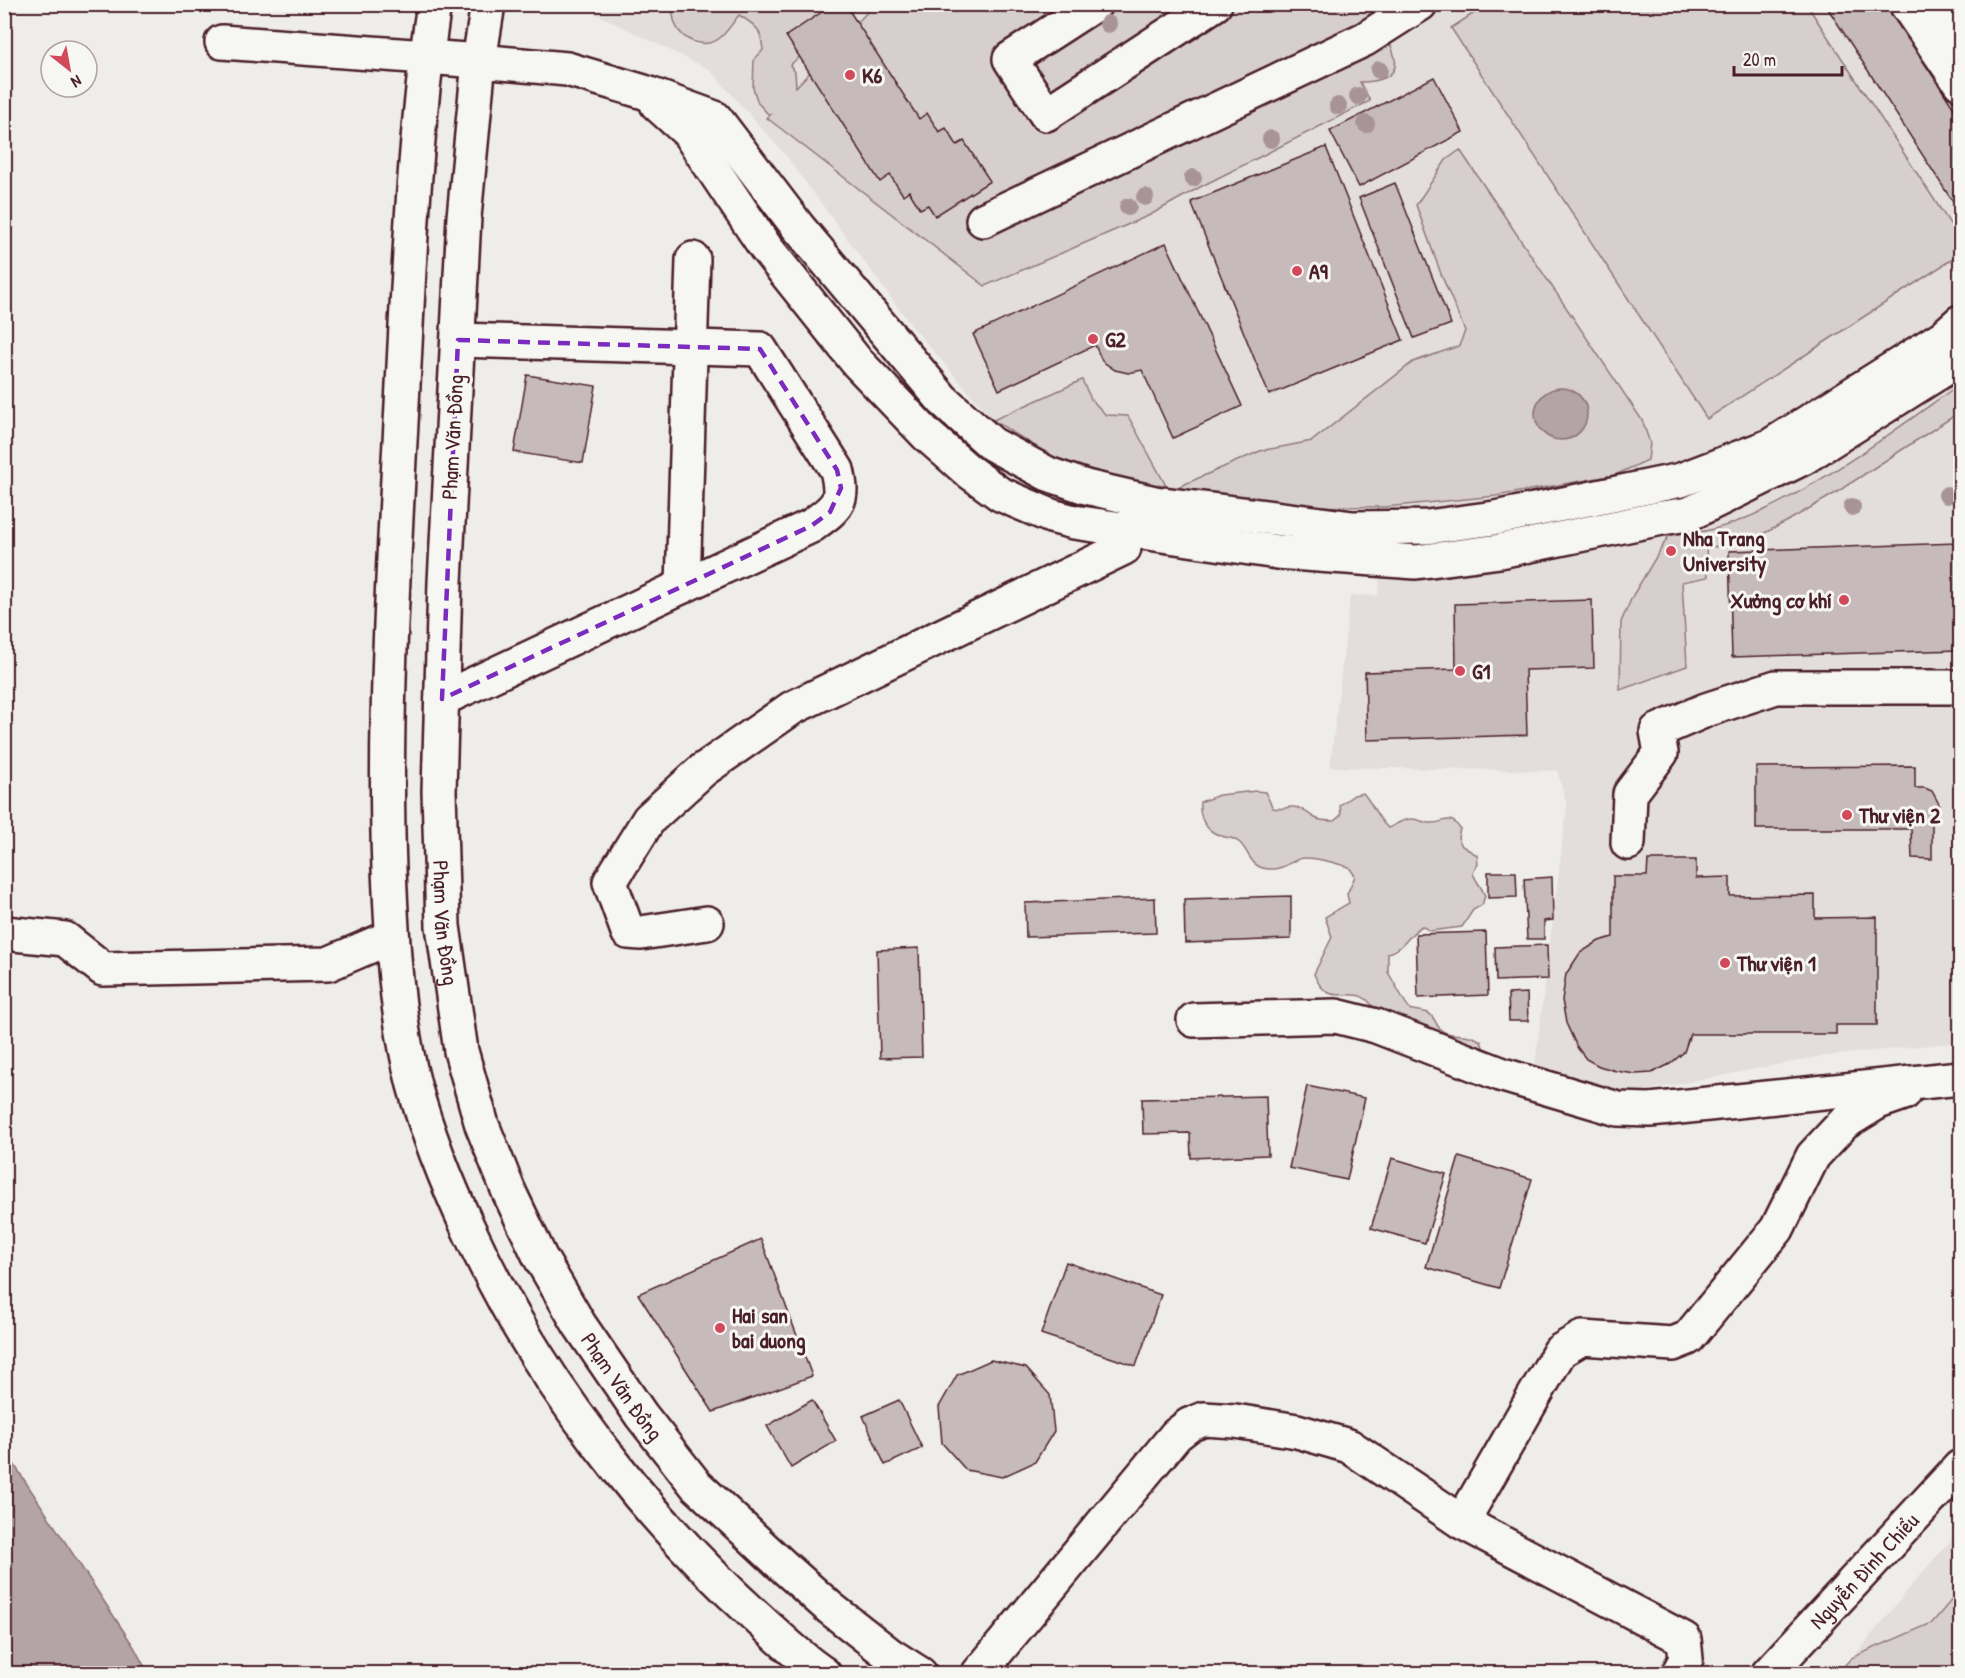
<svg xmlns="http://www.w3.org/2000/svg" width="1965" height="1678" viewBox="0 0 1965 1678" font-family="'Patrick Hand',sans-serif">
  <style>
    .built { fill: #e3dedc }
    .green { fill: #d7cfce; stroke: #90777c; stroke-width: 1.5 }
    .water { fill: #b4a4a5; stroke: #8a6f74; stroke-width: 1.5 }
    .building { fill: #c6babb; stroke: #4a1f2b; stroke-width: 1.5 }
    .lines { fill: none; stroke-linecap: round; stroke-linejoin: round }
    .minor-casing { stroke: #4a1f2b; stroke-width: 38 }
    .major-casing { stroke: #4a1f2b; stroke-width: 38 }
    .minor { stroke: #f6f6f2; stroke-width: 33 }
    .major { stroke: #f6f6f2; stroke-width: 33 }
    .tree { fill: #a89498 }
    .marked { fill: none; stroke: #7b2cbf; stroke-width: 4.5; stroke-dasharray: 12 8; stroke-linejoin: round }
    .poi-dot { fill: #d1495b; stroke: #f6f6f2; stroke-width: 2 }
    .labels { text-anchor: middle; stroke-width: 6; stroke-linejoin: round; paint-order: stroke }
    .poi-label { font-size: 22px; font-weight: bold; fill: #4a1f2b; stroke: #f6f6f2; text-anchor: start }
    .street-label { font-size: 22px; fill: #4a1f2b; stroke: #f6f6f2 }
  </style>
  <rect width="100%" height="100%" fill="#efedea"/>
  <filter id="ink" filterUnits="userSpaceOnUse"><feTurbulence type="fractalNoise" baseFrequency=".0167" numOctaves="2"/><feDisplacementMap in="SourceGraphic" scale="12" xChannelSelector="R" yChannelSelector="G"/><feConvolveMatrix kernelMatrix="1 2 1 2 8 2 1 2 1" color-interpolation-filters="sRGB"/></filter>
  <g filter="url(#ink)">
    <g class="built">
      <path d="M 578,5 L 1960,5 L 1960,1042 L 1818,1057 L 1623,1095 L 1535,1064 L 1567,805 L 1557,771 L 1330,767 L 1350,596 L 1378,595 L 1385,507 L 1262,506 L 1191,499 L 1051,456 L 993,420 L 911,325 L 786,156 L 710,70 Z"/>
      <path d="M 1960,1530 L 1960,1673 L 1840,1674 L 1920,1575 Z"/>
    </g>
    <g class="green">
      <path d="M 1488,4 L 1807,5 L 1960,239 L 1960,254 L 1707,419 L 1451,28 Z"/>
      <path d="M 672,5 L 860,5 L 790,65 L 795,72 L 796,87 L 874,5 L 1426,5 L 1390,41 C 1391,48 1394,52 1395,59 C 1399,79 1374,82 1360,82 L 1370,101 L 1202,186 L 1150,215 L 985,286 L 767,118 L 771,114 L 768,114 L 758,103 L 753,88 L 754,60 L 763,50 C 761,29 757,26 739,15 C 733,22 728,31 721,37 C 709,48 689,44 679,31 C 673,23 673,14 672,5 Z"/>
      <path d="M 1460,150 L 1642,420 L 1650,443 L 1648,460 L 1615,475 L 1496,496 L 1385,507 L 1262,506 L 1191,499 L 1086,468 L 1051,456 L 993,420 L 1082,380 L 1091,399 L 1106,415 L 1128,416 L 1169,491 L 1260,451 L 1312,441 L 1413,362 L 1459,346 L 1465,331 L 1441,274 L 1416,205 L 1446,160 Z"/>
      <path d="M 1960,384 L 1960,412 L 1834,494 L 1786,522 L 1747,542 L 1706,548 L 1708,577 L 1682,582 L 1687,666 L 1620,690 L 1621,622 L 1633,595 L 1671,532 C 1746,546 1898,427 1960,384 Z"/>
      <path d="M 1256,791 L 1265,792 L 1273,808 C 1282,810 1285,807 1293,807 C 1302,807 1308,814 1315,818 C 1320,821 1328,821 1334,821 L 1341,815 L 1340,805 L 1354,795 L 1363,793 C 1373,804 1377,818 1388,828 C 1395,825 1403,819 1411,819 C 1417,818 1423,823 1430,823 C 1445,824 1449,812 1460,829 L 1458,838 L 1462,846 L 1477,855 L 1478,864 L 1473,873 C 1476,882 1482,887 1485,896 L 1482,905 L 1473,910 L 1462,927 L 1430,931 L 1422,926 C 1407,935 1405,949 1388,953 L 1388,972 L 1409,1009 C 1415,1011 1423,1011 1428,1013 C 1437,1018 1435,1028 1444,1032 C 1457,1037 1467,1032 1481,1041 L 1484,1050 L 1377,1014 C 1358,973 1331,1017 1314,974 L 1332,937 L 1325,917 L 1349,903 L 1347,894 L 1355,876 L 1349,867 C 1339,864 1308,855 1299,859 C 1289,863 1281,870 1269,869 C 1250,868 1250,853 1240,843 C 1232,836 1227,839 1219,835 C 1204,830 1199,816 1200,802 L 1219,795 Z"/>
      <path d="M 1960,1590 L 1960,1673 L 1838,1673 L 1851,1658 L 1932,1623 Z"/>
    </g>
    <g class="water">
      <circle cx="1561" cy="414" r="26"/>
      <path d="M 4,1449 L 134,1647 L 148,1673 L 5,1673 Z"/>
    </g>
    <g class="building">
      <path d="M 834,4 L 845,4 L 919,119 L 927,113 L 939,132 L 946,128 L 957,145 L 964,141 L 990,181 L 935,216 L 928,205 L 920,209 L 909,191 L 903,195 L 890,175 L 880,182 L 786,36 Z"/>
      <path d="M 1825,4 L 1887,4 L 1960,118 L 1960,213 Z"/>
      <path d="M 1434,77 L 1463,132 L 1359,187 L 1330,131 Z"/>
      <path d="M 1326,147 L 1403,340 L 1269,395 L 1191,202 Z"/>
      <path d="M 1395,183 L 1451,324 L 1414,338 L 1359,198 Z"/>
      <path d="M 1166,243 L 1242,406 L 1173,438 L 1142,370 L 1128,373 L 1115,370 L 1102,361 L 1095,345 L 999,390 L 973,334 Z"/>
      <path d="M 527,375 L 596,386 L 583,463 L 514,452 Z"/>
      <path d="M 1957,543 L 1960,650 L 1732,657 L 1729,551 Z"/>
      <path d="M 1592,600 L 1594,668 L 1525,670 L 1527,735 L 1367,740 L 1365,672 L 1456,669 L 1455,604 Z"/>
      <path d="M 1915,766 L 1915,788 L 1925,788 L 1932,791 L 1939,804 L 1936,819 L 1932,822 L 1932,859 L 1912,858 L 1911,829 L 1756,829 L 1756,767 Z"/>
      <path d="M 1648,860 L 1696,860 L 1696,878 L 1730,877 L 1730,896 L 1815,895 L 1815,918 L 1877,917 L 1877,1025 L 1836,1025 L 1836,1034 L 1690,1034 L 1684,1052 L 1670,1064 L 1652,1073 L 1635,1074 L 1616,1071 L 1599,1066 L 1586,1059 L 1577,1047 L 1566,1023 L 1562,1000 L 1566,974 L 1580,953 L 1599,941 L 1613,937 L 1613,876 L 1647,876 Z"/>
      <path d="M 1488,872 L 1516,872 L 1517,897 L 1488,898 Z"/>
      <path d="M 1552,877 L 1553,920 L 1544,921 L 1544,939 L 1527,939 L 1524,879 Z"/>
      <path d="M 1291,896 L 1291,939 L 1185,943 L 1184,899 Z"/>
      <path d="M 1155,898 L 1156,933 L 1026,937 L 1025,903 Z"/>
      <path d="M 1486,932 L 1488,995 L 1418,998 L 1416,934 Z"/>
      <path d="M 1547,945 L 1548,979 L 1496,981 L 1495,947 Z"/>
      <path d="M 919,948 L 922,1057 L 880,1058 L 877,950 Z"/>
      <path d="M 1527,993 L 1528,1021 L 1509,1021 L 1508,994 Z"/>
      <path d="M 1307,1086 L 1365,1098 L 1347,1180 L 1289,1168 Z"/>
      <path d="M 1266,1096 L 1268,1155 L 1191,1158 L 1190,1133 L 1143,1134 L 1142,1099 Z"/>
      <path d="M 1459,1157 L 1532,1179 L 1499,1288 L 1426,1267 Z"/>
      <path d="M 1392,1158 L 1446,1174 L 1425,1243 L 1371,1228 Z"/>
      <path d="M 761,1239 L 812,1376 L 713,1412 L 638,1294 Z"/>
      <path d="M 1066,1262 L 1161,1295 L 1136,1366 L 1041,1334 Z"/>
      <path d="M 991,1360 L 1026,1368 L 1050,1395 L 1054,1431 L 1035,1462 L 1002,1477 L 966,1470 L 942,1443 L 939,1407 L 957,1375 Z"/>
      <path d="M 812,1400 L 836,1441 L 791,1468 L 767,1426 Z"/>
      <path d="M 899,1400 L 922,1448 L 885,1465 L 863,1416 Z"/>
    </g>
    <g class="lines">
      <g class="minor-casing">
        <g id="minor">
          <path d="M 1095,4 L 1010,59 L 1046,114 L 1215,4"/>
          <path d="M 1906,4 L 1960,83"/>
          <path d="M 1937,4 L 1960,39"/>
          <path d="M 222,42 L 426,57"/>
          <path d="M 479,61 L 567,69 L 644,92 L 715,118 L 798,227 L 942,399 L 992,444 L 1048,474 L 1086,487 L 1155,503 L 1353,528 L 1427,527 L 1495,518 L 1681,480 L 1770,446 L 1943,337 L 1960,322"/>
          <path d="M 657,104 L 688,132 L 766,248 L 857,362 L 927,435 L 967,470 L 1000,494 L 1051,516 L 1074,522 L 1277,552 L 1416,562 L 1500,551 L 1662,518 L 1689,514 L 1803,458 L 1960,359"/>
          <path d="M 983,220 L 1365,39 L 1420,4"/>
          <path d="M 683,586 L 693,259"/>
          <path d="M 442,699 L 811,526 C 837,507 845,503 837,470 L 760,349 L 458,340"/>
          <path d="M 1628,843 L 1630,794 L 1661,753 L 1657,731 L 1706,710 L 1776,687 L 1960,687"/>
          <path d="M 707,923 L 641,933 L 628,932 L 610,882 L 649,819 L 703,770 L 792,708 L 1124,548 L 1124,528"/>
          <path d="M 4,933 L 65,939 L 103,969 L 328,964 L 391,937"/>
          <path d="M 1194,1020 L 1336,1016 L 1376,1026 L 1503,1075 L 1618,1109 L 1650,1110 L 1960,1078"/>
          <path d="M 1462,1522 L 1560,1351 L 1582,1338 L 1673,1344 L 1688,1338 L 1777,1229 L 1813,1156 L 1844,1123 L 1878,1102 L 1904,1093"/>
          <path d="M 978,1674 L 1176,1435 L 1189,1425 L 1204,1419 L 1235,1421 L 1297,1431 L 1349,1446 L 1462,1522 L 1684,1639 L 1686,1659 L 1678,1674"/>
          <path id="s1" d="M 1768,1674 L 1960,1467"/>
        </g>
      </g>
      <g class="major-casing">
        <g id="major">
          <path d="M 434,4 C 411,154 408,307 399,459 C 392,595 384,732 389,869 C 392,941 396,1015 414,1085 C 428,1136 447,1183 469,1230 C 510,1319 557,1393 618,1469 C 661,1524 709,1574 761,1621 C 782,1640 801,1659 824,1674"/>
          <path id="s2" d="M 488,4 L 479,61 L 464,217 L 445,582 L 439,791 L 443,926 L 461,1051 L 482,1125 L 509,1192 L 540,1257 L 579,1324 L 641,1415 L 696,1485 L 783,1566 L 830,1608 L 890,1655 L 920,1674"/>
          <path d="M 426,57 L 479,61"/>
        </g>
      </g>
      <use href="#minor" class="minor"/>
      <use href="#major" class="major"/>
    </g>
    <g class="tree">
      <circle cx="1108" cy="24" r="9"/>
      <circle cx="1379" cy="70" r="9"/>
      <circle cx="1358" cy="96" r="9"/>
      <circle cx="1338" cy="106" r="9"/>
      <circle cx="1366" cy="124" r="9"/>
      <circle cx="1271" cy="139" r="9"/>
      <circle cx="1193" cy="178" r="9"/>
      <circle cx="1145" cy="197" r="9"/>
      <circle cx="1128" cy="207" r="9"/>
      <circle cx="1947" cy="495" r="9"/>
      <circle cx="1852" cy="507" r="9"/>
    </g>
  </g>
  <path class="marked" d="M 458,340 L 760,349 L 837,470 L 841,488 L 830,512 L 811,526 L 442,699 Z"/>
  <g class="poi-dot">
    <circle cx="850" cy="75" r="6"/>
    <circle cx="1297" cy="271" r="6"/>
    <circle cx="1093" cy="339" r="6"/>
    <circle cx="1671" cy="551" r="6"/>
    <circle cx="1844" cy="600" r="6"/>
    <circle cx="1460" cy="671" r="6"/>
    <circle cx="1847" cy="815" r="6"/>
    <circle cx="1725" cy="963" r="6"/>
    <circle cx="720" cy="1328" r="6"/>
  </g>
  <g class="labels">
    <g class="poi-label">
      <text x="862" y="83">K6</text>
      <text x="1309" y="279">A9</text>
      <text x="1105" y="347">G2</text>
      <text x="1683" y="546">Nha Trang<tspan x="1683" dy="25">University</tspan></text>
      <text x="1832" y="608" text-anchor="end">Xưởng cơ khí</text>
      <text x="1472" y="679">G1</text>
      <text x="1859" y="823">Thư viện 2</text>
      <text x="1737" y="971">Thư viện 1</text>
      <text x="732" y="1323">Hai san<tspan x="732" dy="25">bai duong</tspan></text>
    </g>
    <g class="street-label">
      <text transform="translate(452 437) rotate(-87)" y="8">Phạm Văn Đồng</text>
      <text dy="8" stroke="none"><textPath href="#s2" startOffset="921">Phạm Văn Đồng</textPath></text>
      <text dy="8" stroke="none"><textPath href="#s2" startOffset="1425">Phạm Văn Đồng</textPath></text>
      <text dy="8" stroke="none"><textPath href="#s1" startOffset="141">Nguyễn Đình Chiểu</textPath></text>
    </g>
  </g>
  <rect width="1965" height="1678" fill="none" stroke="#f6f6f2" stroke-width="24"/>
  <rect x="12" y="12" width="1941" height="1654" fill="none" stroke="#4a1f2b" stroke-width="2" filter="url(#ink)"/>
  <g transform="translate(69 69) rotate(149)"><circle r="28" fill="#f6f6f2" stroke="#b1a0a2" stroke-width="1.5"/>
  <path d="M0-4.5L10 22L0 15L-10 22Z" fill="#d1495b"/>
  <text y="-9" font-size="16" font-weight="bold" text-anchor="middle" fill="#4a1f2b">N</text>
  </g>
  <path d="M1734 66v9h108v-9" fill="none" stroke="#4a1f2b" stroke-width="3"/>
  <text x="1743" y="66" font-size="18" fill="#4a1f2b" stroke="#f6f6f2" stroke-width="4.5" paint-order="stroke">20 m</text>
</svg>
